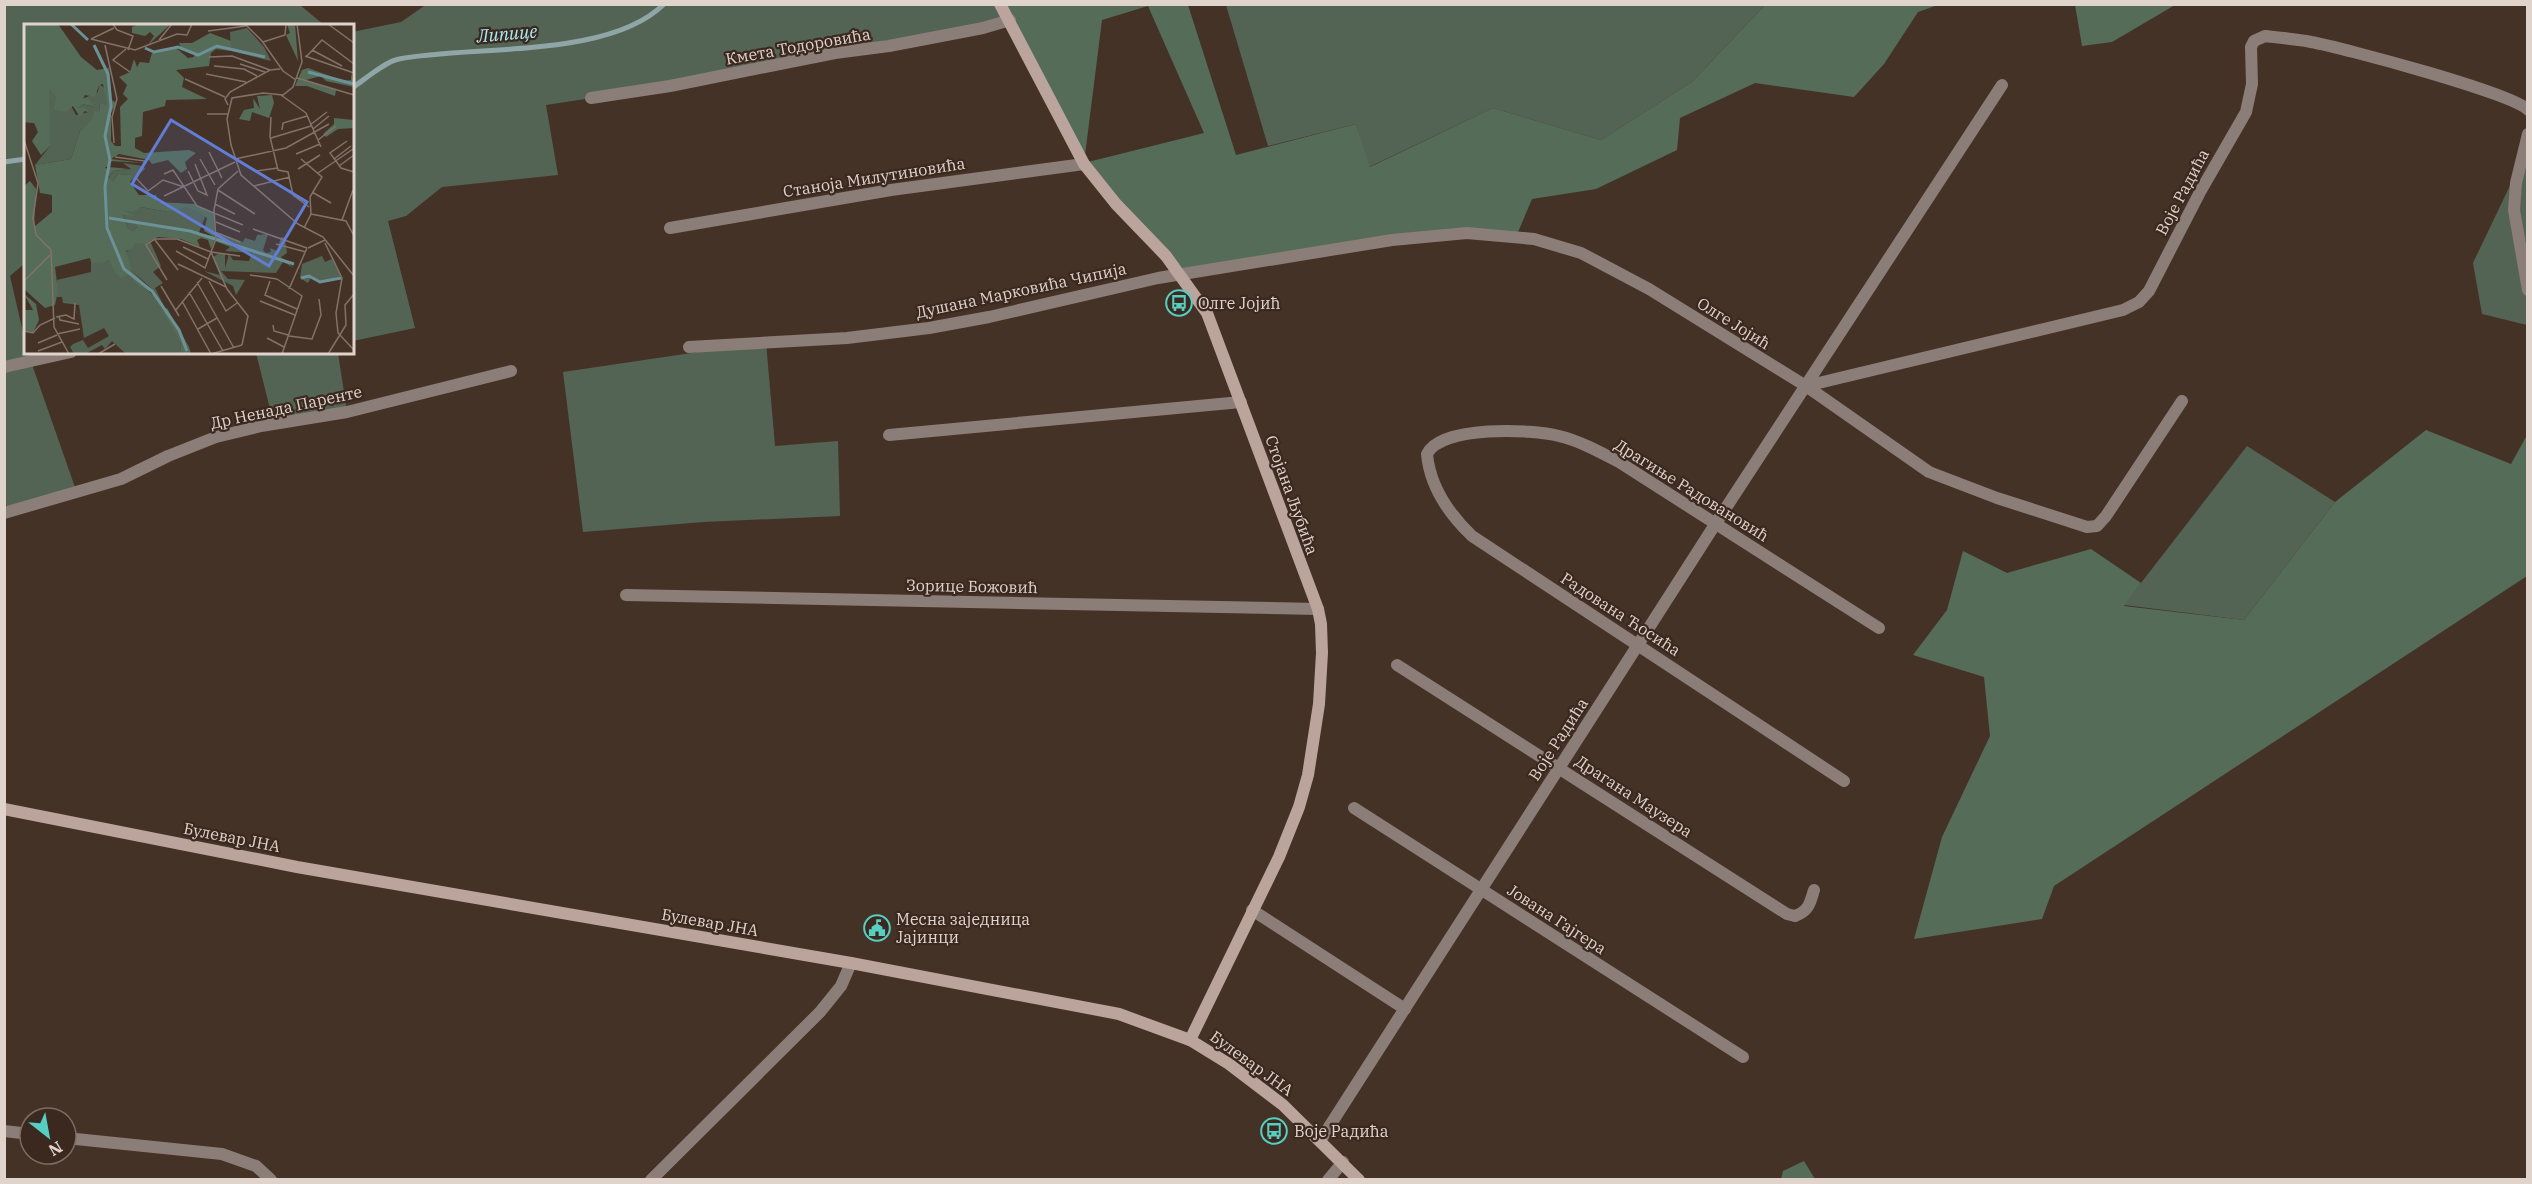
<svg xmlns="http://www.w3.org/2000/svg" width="2532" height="1184" viewBox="0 0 2532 1184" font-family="'IBM Plex Serif',serif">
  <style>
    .green { fill: #536455 }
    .forest { fill: #556c58; fill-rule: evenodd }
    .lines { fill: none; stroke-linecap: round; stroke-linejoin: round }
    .stream { stroke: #8fa5a6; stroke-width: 5 }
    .street { stroke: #8b7d78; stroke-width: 12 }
    .secondary { stroke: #baa49c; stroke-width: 12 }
    .labels { text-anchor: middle; stroke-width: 4.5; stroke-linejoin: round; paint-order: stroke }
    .street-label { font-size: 16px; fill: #e0d3cc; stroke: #3b281e }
    .poi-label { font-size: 16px; fill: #e0d3cc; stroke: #3b281e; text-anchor: start }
    .water-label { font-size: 18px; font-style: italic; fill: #a6ecf7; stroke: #3b281e }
    .inset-river { fill: none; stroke: #6c9196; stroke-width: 3 }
    .inset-road { fill: none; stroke: #837269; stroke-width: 1.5 }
    .view { fill: #617dd4; fill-opacity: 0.15; stroke: #617dd4; stroke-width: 3 }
    .inset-edge { fill: none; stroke: #e0d3cc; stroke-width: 3 }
  </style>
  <rect width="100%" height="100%" fill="#453227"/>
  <g class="green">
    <path d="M 427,4 L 1000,4 L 1010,20 L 670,86 L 546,105 L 558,175 L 442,187 L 406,216 L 388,221 L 415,328 L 353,341 L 352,32 L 401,22 Z"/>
    <path d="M 4,5 L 300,5 L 324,25 L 26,26 L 25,263 L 10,276 L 25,341 L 26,352 L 28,353 L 77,493 L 9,512 L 4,499 Z"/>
    <path d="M 1226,5 L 1765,5 L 1693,81 L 1601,140 L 1493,108 L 1369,167 L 1356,124 L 1268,146 Z"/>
    <path d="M 2527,150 L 2527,325 L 2482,314 L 2473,263 Z"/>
    <path d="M 766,342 L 775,446 L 838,441 L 840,516 L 703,522 L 583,532 L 563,372 Z"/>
    <path d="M 256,353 L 338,353 L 347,412 L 274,425 Z"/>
    <path d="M 2247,446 L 2335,502 L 2244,620 L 2124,605 Z"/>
  </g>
  <g class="forest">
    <path d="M 1001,5 L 1188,5 L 1236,155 L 1356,124 L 1370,167 L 1493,108 L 1601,140 L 1693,81 L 1765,5 L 1938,5 L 1918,12 L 1884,64 L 1854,97 L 1755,83 L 1680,118 L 1677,150 L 1596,189 L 1532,199 L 1518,232 L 1425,236 L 1180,274 L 1084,164 ZM 1148,6 L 1204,133 L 1084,163 L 1102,20 Z"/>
    <path d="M 2075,5 L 2075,4 L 2175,5 L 2112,42 L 2082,46 Z"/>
    <path d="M 2426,430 L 2511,464 L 2527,435 L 2527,576 L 2054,886 L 2042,919 L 1914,939 L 1942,837 L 1990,736 L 1984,677 L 1913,655 L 1947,610 L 1963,551 L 2007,573 L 2091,549 L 2141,583 L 2124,606 L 2244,620 L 2335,502 Z"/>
    <path d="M 1804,1161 L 1815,1179 L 1781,1179 L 1783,1171 Z"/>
  </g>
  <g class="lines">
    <g class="stream">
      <path d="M 352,88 C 364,80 386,61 399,59 C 472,45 609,59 664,4"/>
      <path d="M 4,162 L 26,159"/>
    </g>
    <g class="street">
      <path d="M 591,98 L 670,86 L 835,53 L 889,46 L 983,28 L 1010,20"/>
      <path d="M 2528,134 L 2516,183 L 2514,210 L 2528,290"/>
      <path d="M 670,228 L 891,190 L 1084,164"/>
      <path d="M 689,347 L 847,338 L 929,328 L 989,317 L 1158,278 L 1392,240 L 1467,233 L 1534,239 L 1581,253 L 1649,289 L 1806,386 L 1929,472 L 1997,498 L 2087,527 L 2097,526 L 2106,516 L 2182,401"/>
      <path d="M 4,367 L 71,352"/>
      <path d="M 1806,386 L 2123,310 L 2139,302 L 2149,291 L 2200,192 L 2246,112 L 2252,84 L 2251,47 L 2254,41 L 2265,36 C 2280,38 2296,39 2311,42 C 2340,47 2516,94 2528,110"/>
      <path d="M 889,435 L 1241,402"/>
      <path d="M 4,513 L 121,479 L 168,456 L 216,437 L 261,426 L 347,412 L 511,371"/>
      <path d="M 626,595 L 1318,609"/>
      <path d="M 1397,665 L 1787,914 L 1795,916 C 1809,911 1810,903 1814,890"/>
      <path d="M 1844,781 L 1472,536 C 1449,514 1430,487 1427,454 C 1441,425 1532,429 1559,436 C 1580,441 1600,452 1619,462 L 1879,628"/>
      <path d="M 1354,808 L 1743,1057"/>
      <path d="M 1252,910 L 1405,1009"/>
      <path d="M 4,1131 L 30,1134"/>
      <path d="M 66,1138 L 222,1154 L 256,1166 L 271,1180"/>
      <path d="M 1320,1141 L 1716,523 L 2002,85"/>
      <path d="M 651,1180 L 820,1012 L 841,986 L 851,963"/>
      <path d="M 1328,1180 L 1343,1162"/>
    </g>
    <g class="secondary">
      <path d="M 1000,4 L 1084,164 L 1116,204 L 1166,256 L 1207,313 L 1318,609 L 1321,624 L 1322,653 L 1319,704 L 1308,775 L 1299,807 L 1279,857 L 1190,1040"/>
      <path d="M 4,809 L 297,867 L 851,963 L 1119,1014 L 1190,1040 L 1229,1064 L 1283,1105 L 1359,1180"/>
    </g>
  </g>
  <defs>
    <g id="bus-ring" transform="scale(1.35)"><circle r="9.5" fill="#3b281e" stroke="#57cec2" stroke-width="1.5"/><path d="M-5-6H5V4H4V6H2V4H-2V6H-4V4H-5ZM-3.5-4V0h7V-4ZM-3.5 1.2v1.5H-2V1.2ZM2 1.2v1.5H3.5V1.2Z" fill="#57cec2"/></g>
    <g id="civic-ring" transform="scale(1.35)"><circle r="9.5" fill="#3b281e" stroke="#57cec2" stroke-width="1.5"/><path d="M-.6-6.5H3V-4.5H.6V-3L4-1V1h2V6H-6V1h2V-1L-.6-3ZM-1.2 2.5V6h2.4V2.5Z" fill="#57cec2"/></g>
  </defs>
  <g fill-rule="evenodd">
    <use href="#bus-ring" x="1179" y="303"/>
    <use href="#civic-ring" x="877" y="928"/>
    <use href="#bus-ring" x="1274" y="1131"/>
  </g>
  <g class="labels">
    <g class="street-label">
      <text transform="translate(798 46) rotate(-10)" y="6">Кмета Тодоровића</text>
      <text transform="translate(874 177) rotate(-9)" y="6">Станоја Милутиновића</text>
      <text transform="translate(2182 192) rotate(-62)" y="6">Воје Радића</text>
      <text transform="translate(1021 290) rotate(-12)" y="6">Душана Марковића Чипија</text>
      <text transform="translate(1734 323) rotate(32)" y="6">Олге Јојић</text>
      <text transform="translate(286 407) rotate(-12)" y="6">Др Ненада Паренте</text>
      <text transform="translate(1692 490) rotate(32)" y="6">Драгиње Радовановић</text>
      <text transform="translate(1292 495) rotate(70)" y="6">Стојана Љубића</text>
      <text transform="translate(972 586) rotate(1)" y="6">Зорице Божовић</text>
      <text transform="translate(1621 614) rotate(33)" y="6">Радована Ћосића</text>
      <text transform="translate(1558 739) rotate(-57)" y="6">Воје Радића</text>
      <text transform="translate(1634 796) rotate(33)" y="6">Драгана Маузера</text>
      <text transform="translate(232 837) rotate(11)" y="6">Булевар ЈНА</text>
      <text transform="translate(1557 919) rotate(33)" y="6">Јована Гајгера</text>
      <text transform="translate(710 922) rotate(10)" y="6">Булевар ЈНА</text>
      <text transform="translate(1252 1063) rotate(36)" y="6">Булевар ЈНА</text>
    </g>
    <g class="poi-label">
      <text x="1198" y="309">Олге Јојић</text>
      <text x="896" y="925">Месна заједница<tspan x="896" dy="18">Јајинци</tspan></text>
      <text x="1294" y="1137">Воје Радића</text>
    </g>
    <g class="water-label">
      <text transform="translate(507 34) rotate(-5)" y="6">Липице</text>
    </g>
  </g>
  <g transform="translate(24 24)">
    <rect width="330" height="330" fill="#453227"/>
    <path d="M 223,4 L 240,23 L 247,37 L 207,27 L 206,8 ZM 25,41 L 52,91 L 65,88 L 55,84 L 58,80 L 70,83 L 58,75 L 74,68 L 75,60 L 82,65 L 83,82 L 76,79 L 75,89 L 56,107 L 47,135 L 11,141 L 26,122 L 25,107 L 14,108 L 10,99 L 0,98 ZM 99,139 L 119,142 L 121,145 L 106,158 L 107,151 L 94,150 L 89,157 L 84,155 L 89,147 L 107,145 ZM 163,182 L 181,193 L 174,211 L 137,201 L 111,200 L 113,203 L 109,207 L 104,204 L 99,190 L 109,191 L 98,186 L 117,183 L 144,188 ZM 191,208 L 219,218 L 221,214 L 231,217 L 233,211 L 244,210 L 239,226 L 242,229 L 247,228 L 246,224 L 253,227 L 257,213 L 261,214 L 263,229 L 257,233 L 270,244 L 259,238 L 252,249 L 197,247 L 204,255 L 221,256 L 212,271 L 209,262 L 180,247 L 196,251 L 189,233 L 194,230 L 201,230 L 201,244 L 205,230 L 209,236 L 225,237 L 228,229 L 201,227 L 206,223 L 191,217 ZM 126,217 L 137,242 L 129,248 L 139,259 L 131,264 L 157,317 L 156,329 L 102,330 L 88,317 L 81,325 L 78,321 L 61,330 L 50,330 L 46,323 L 49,320 L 59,316 L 64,324 L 85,312 L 80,304 L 60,314 L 55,281 L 39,279 L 38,273 L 33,273 L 33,256 L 67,248 L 67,238 L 86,236 L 90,248 L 105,249 L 129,271 L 127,264 L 108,247 L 101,230 L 109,219 ZM 298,232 L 301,238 L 308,235 L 317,252 L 298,258 L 287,254 L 284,259 L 276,254 L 278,240 Z" fill="#536455"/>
    <path d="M 0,0 L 34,0 L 57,33 L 73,46 L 85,44 L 88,76 L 92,79 L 87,89 L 87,117 L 91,122 L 97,122 L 96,83 L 104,75 L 99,70 L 103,61 L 95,53 L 106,48 L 110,35 L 113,43 L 116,38 L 125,39 L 128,29 L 151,23 L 164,34 L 170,33 L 170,28 L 158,26 L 155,19 L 168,19 L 186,9 L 207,17 L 207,27 L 192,25 L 187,29 L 185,42 L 152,46 L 160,54 L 158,63 L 183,75 L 142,76 L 141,82 L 119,88 L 118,112 L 111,114 L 111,124 L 120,129 L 165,126 L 172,129 L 161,138 L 163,145 L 157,149 L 144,136 L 128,140 L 125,136 L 95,130 L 87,135 L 120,139 L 85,137 L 87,142 L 81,143 L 84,146 L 85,143 L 105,145 L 89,147 L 84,154 L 89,157 L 94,150 L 108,151 L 106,158 L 115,171 L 132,171 L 134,178 L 171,180 L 190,189 L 191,215 L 187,225 L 184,216 L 177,214 L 173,216 L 176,223 L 157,215 L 134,213 L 121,220 L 110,219 L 111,222 L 102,227 L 108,247 L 132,271 L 114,261 L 105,250 L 97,254 L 90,248 L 85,236 L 76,239 L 67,238 L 66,234 L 31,243 L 34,267 L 31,281 L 21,284 L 0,265 L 0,162 L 6,157 L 12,165 L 10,203 L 28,188 L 28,171 L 16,169 L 11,141 L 47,135 L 56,107 L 69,94 L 70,87 L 75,88 L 76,79 L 83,81 L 79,60 L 75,61 L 71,73 L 61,71 L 59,75 L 64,74 L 71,83 L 58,80 L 55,84 L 61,84 L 66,89 L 61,87 L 56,93 L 49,82 L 42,88 L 30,86 L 32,72 L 25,65 L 26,122 L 17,131 L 8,117 L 14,108 L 11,99 L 0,98 ZM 117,183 L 144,188 L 163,183 L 183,194 L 180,207 L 189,212 L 121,198 L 110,199 L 113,203 L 109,207 L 104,204 L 99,191 L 112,192 L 99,186 L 109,188 ZM 115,0 L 147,0 L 124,21 L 130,12 L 126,8 L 121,12 L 108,9 L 108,3 ZM 263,0 L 271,0 L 274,37 L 262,11 L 266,9 ZM 284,44 L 320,57 L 327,56 L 327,48 L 330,63 L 302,57 L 297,52 L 282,56 L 312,66 L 311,72 L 283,62 L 271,62 L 278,46 ZM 248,71 L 250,79 L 245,94 L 228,88 L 226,97 L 215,95 L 220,86 L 230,84 L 229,74 L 236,85 L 233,72 ZM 310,94 L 330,96 L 330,104 L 314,105 L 302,113 L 299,110 L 310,100 ZM 0,270 L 12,280 L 15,296 L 9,309 L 0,306 L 0,286 L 9,286 ZM 143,284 L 165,323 L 167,330 L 148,330 L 156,328 L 157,318 L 139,288 Z" fill="#556c58" fill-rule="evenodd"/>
    <path class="inset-river" d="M 47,0 L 64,16M 70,21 L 84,50 L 87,82 L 81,112 L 86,136 L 81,162 L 83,204 L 100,245 L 128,267 L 155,306 L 163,327M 121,24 L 130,28 L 154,23 L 174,31 L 193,22 L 241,33M 284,48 L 330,60M 85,194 L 166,207 L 270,240M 277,254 L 285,252 L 296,258 L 317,254"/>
    <path class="inset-road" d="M 89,0 L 93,6 L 109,12 L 104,26M 221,0 L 238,17 L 259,47 L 272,56M 273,0 L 278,38 L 269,63 L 259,71 L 239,69 L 208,74 L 203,95 L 207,121 L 217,151 L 274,200 L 299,213 L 330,252M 304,0 L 330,19M 184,7 L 222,2M 67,15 L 111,26 L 153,10 L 163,11 L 168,0M 67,15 L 90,4M 135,16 L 148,0M 239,18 L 261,11 L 262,0M 81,21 L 93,75 L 88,93 L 90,119M 102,25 L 89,36 L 106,48M 288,26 L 318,42M 281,32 L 330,49M 185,33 L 208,32 L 246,46M 282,33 L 298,16 L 330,40M 216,40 L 241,48M 190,42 L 220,45 L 233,52M 182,50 L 222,58M 273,54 L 330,71M 161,55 L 201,73M 257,71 L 282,89M 204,81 L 201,75 L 206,68 L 246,46 L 256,45M 282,89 L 297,123M 183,90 L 204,90M 247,93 L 246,113 L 254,146 L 264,148 L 269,171 L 285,183M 286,101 L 303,88M 289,105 L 305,92M 258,106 L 259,99 L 283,92M 247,114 L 287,102M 0,116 L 14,159 L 9,194 L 12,211 L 27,226 L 30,303 L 45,330M 294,116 L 312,102M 323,117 L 306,129 L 317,144 L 330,148M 185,128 L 198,154M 272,130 L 296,120M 91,133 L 121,137 L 112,154 L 124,167 L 139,156 L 160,163M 176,135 L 191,161M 211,135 L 262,124 L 305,100M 277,135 L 298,153 L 286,173 L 287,190 L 280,204M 310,135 L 327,122M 315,142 L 330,131M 274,145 L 296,131M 164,147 L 174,167 L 183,171 L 171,140M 214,147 L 194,165 L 190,186 L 192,215 L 187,228 L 203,265 L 224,292 L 218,321M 232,147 L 254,144M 294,149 L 329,125M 140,150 L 149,146 L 173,182 L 219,201M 230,162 L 266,153M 194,166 L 231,190M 288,168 L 307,179M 140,172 L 211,138M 191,180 L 211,190M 287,190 L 322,197 L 330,212M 318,196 L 329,166M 192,198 L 216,208M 229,205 L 283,224M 191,208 L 216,218M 131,216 L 154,246M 301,219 L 318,254 L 312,289 L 314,309 L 330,326M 252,220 L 282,228M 159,223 L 184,235M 284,224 L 301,216M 152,227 L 181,244 L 187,228M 154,240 L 202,263M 226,251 L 253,255M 253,255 L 278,272 L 258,330M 143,256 L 122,221 L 131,215 L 153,215 L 187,228 L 216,232M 0,257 L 26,231M 185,257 L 202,287 L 213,279M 246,257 L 241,271 L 273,285M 173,258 L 210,324M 137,262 L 155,292M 265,265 L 283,224M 165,268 L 199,327M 158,277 L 187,330M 236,277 L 271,291M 151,287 L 178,254M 35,292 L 36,296 L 55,300M 32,293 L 42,291 L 50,295 L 51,279M 249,301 L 250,307 L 264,311M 174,305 L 193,294M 0,307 L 9,309 L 16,301 L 31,294M 33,310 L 56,305M 265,312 L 288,315 L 297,291 L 295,275M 243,314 L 260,323M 14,319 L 33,311M 14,327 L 38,318M 74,330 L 91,320M 187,330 L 218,321M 304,330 L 322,301 L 321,281 L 330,270"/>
    <path class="view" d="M 147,96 L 283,178 L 245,242 L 108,160 Z"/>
    <rect width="330" height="330" class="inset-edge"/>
  </g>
  <rect width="2532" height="1184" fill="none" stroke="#e0d3cc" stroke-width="12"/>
  <g transform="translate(48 1136) rotate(149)"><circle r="28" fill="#3b281e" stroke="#7d6c64" stroke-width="1.5"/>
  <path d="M0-4.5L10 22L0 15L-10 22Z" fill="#57cec2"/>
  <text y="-9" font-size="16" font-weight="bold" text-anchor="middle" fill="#e0d3cc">N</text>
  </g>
</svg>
